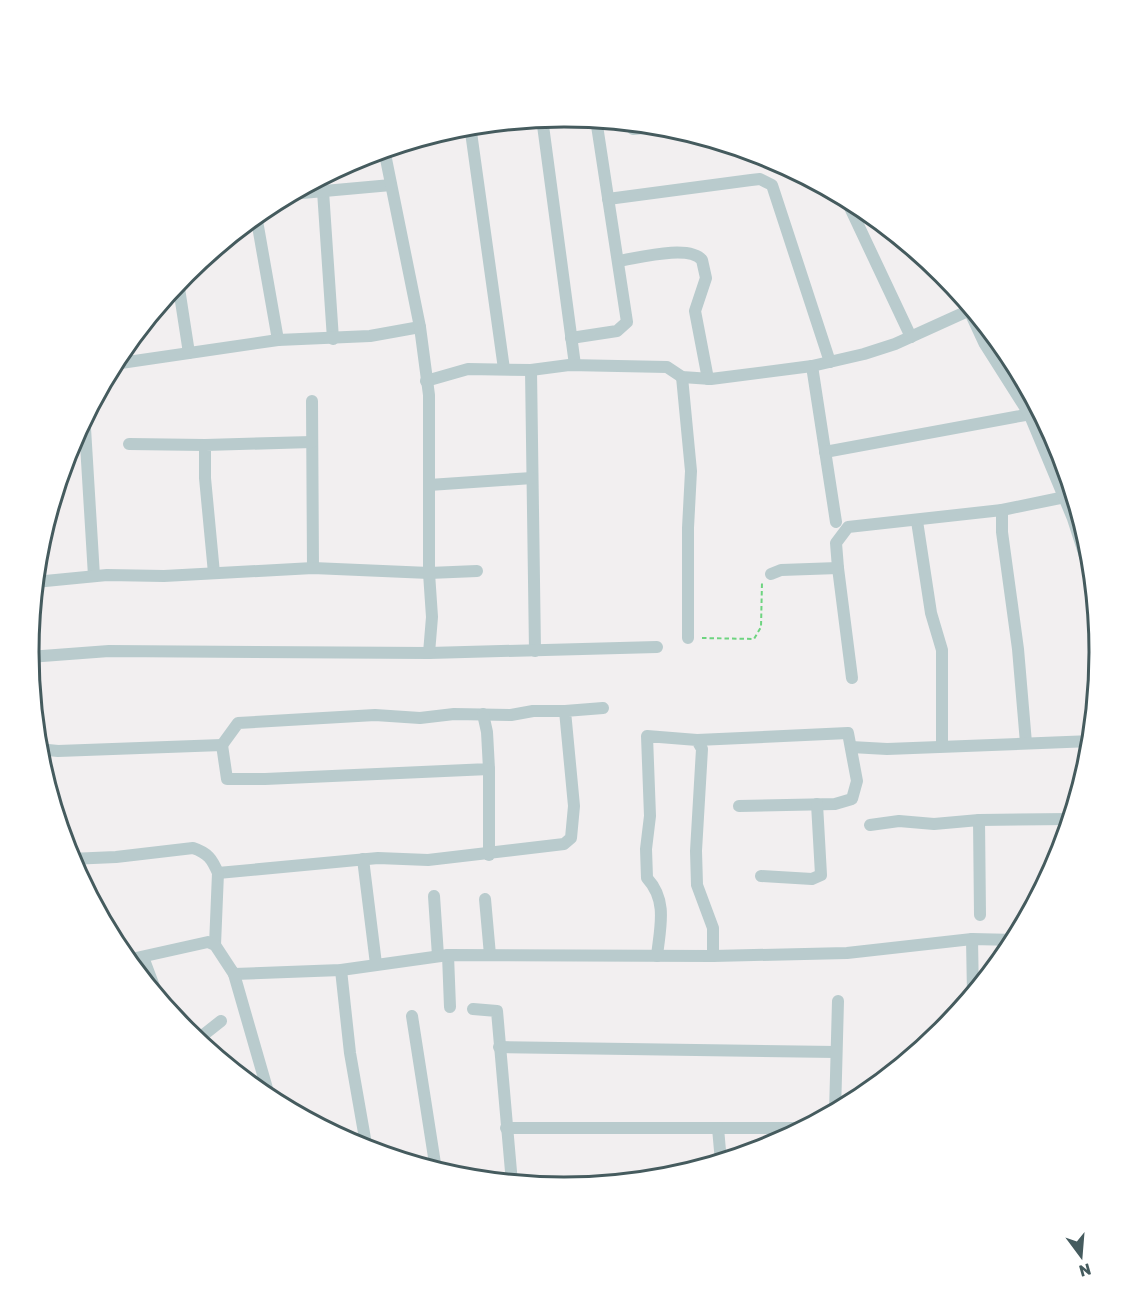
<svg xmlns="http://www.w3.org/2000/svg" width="1129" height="1304" viewBox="0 0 1129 1304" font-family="Rubik,sans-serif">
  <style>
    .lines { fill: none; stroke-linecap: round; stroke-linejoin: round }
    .path { stroke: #6ed480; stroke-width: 2; stroke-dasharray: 4.5 3; stroke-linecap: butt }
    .minor { stroke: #b9cbcd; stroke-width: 12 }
    .tertiary { stroke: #b9cbcd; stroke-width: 15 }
    .rim { fill: none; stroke: #455b5e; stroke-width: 3 }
  </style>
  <rect width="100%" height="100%" fill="#f2eff0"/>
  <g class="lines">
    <path class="path" d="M 702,638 L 754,639 L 761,627 L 762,582"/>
    <g class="minor">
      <path d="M 542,118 L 575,365"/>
      <path d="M 470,125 L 504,369"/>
      <path d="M 633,129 L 668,126"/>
      <path d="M 323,191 L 333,339"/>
      <path d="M 291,194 L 391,185"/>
      <path d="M 845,197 L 911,337"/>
      <path d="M 608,199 L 751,180 L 760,179 L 772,185 L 830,362"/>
      <path d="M 256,215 L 278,340"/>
      <path d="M 619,261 C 638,258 689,244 702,260 L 706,278 L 695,311 L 708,379"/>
      <path d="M 178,282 L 189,353"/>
      <path d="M 571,338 L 617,331 L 627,322 L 596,119"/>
      <path d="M 114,364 L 278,340 L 370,336 L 420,327"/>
      <path d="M 812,366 L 836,522"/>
      <path d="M 531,370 L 535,651"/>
      <path d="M 682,377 L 691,471 L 688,528 L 688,638"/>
      <path d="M 426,381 L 468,369 L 531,370 L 569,365 L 667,367 L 682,377 L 711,379 L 812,366 L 864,354 L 895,344 L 970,310"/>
      <path d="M 312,401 L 313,568"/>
      <path d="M 85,428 L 94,576"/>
      <path d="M 129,444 L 205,445"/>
      <path d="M 825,452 L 1031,414"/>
      <path d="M 429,485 L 532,478"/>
      <path d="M 917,521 L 931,613 L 942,650 L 942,746"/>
      <path d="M 838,568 L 852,678"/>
      <path d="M 214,573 L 205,478 L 205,445 L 312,442"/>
      <path d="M 771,574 L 781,570 L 838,568 L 836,543 L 848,527 L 1002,510"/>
      <path d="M 35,582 L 107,575 L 164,576 L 313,568 L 429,573 L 477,571"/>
      <path d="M 429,653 L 657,647"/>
      <path d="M 29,657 L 109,651 L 429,653 L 432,617 L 429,573 L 429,395 L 420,327 L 384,149"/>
      <path d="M 697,740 L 848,733 L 857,781 L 852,799 L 835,804 L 739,806"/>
      <path d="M 1026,743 L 1018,649 L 1002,532 L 1002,510 L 1065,497"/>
      <path d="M 222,745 L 238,723 L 375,715 L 420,718 L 454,714 L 511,715 L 533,711 L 565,711"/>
      <path d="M 851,747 L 887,749 L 1092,741"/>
      <path d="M 38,749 L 58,751 L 222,745 L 227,779 L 265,779 L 489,769 L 487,732 L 483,714"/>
      <path d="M 979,820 L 980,915"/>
      <path d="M 870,825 L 899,821 L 934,824 L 979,820 L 1071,819"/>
      <path d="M 489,855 L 489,769"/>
      <path d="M 70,859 L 116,857 L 193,848 C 208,853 212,859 218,873 L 378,858 L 428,860 L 564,844 L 571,838 L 574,806 L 565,711 L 603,708"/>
      <path d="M 363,859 L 376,964"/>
      <path d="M 761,876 L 812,879 L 821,875 L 817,804"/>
      <path d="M 434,896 L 438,956"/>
      <path d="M 485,899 L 490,955"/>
      <path d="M 972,939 L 973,995"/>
      <path d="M 215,945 L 218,873"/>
      <path d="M 448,955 L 450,1007"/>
      <path d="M 657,956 C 660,927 668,901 647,878 L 646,849 L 650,816 L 647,736 L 697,740 L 702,749 L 696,851 L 697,885 L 713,928 L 713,956"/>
      <path d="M 143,957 L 158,997"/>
      <path d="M 127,960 L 208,942 L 215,945 L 234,974 L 341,970 L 448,955 L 713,956 L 847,953 L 972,939 L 1016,940"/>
      <path d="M 341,970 L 350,1053 L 367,1150"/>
      <path d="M 234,974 L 270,1099"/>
      <path d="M 473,1009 L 497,1011 L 512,1183"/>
      <path d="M 412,1016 L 436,1170"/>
      <path d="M 197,1040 L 221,1021"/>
      <path d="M 499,1047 L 836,1052"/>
      <path d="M 835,1113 L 838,1001"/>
      <path d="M 506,1128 L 805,1128"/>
      <path d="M 718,1128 L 721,1162"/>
      <path d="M 563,1183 L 563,1188"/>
    </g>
    <path class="tertiary" d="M 967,302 L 986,343 L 1031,414 L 1074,517 L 1093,576"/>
  </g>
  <path d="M0 0H1129V1304H0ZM39 652a525 525 0 1 1 1050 0a525 525 0 1 1-1050 0Z" fill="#fff" fill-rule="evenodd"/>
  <path class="rim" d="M39 652a525 525 0 1 1 1050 0a525 525 0 1 1-1050 0Z"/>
  <g transform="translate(1081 1256) rotate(164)" stroke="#ffffff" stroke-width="4.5" paint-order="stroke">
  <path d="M0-4.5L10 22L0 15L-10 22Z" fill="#455b5e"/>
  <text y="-9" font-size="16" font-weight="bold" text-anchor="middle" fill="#455b5e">N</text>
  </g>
</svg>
